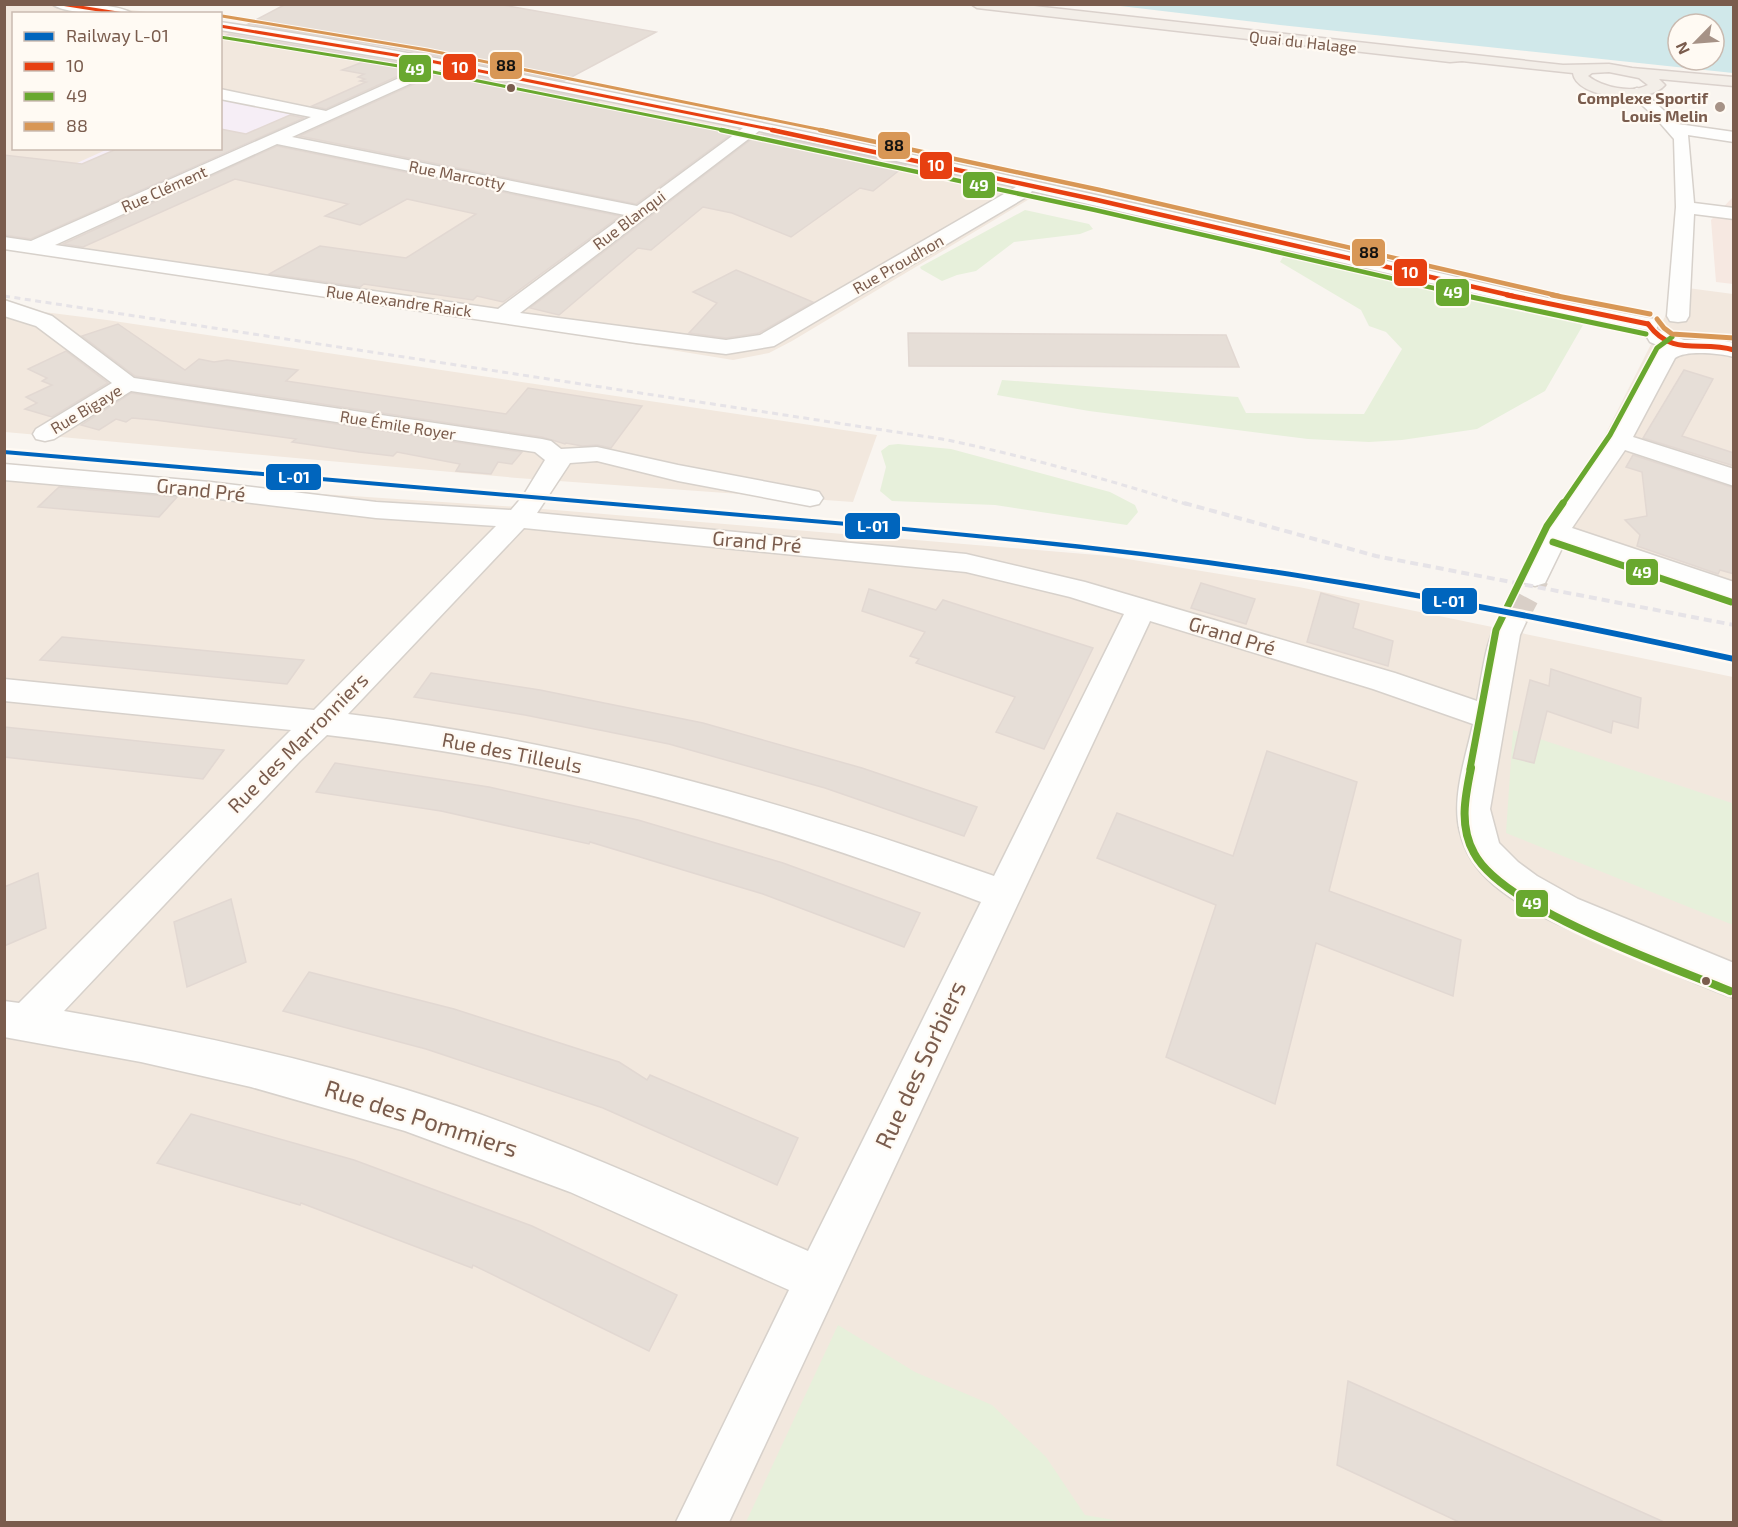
<svg xmlns="http://www.w3.org/2000/svg" width="1738" height="1527" viewBox="0 0 1738 1527" font-family="'Exo 2',sans-serif">
  <style>
    .residential { fill: #f2e8de }
    .commercial { fill: #f6e8e1 }
    .education { fill: #f6eef6 }
    .green { fill: #e7f0db }
    .water { fill: #d0e8ea; fill-rule: evenodd }
    .building { fill: #e6ded7; stroke: #e2d8d2; stroke-width: 1.5 }
    .lines { fill: none; stroke-linecap: round; stroke-linejoin: round }
    .minor-tunnel { stroke: #d9cfc7; stroke-width: 29; stroke-dasharray: 29 15; stroke-linecap: butt }
    .minor-casing { stroke: #d7d1cb; stroke-width: 3 }
    .major-casing { stroke: #dad1cc; stroke-width: 3 }
    .minor { fill: #fefefd; fill-rule: evenodd }
    .major { fill: #f3eee8; fill-rule: evenodd }
    .rail-far1 { stroke: #e6e3e7; stroke-width: 3; stroke-dasharray: 6 4.5; stroke-linecap: butt }
    .rail { stroke: #e6e3e7; stroke-width: 4; stroke-dasharray: 8 5; stroke-linecap: butt }
    .bus-1-far2-casing { stroke: #fffaf3; stroke-width: 5 }
    .bus-1-far1-casing { stroke: #fffaf3; stroke-width: 7 }
    .bus-1-casing { stroke: #fffaf3; stroke-width: 8 }
    .bus-2-far4-casing { stroke: #fffaf3; stroke-width: 5 }
    .bus-2-far3-casing { stroke: #fffaf3; stroke-width: 7 }
    .bus-2-far2-casing { stroke: #fffaf3; stroke-width: 8 }
    .bus-2-far1-casing { stroke: #fffaf3; stroke-width: 10 }
    .bus-2-casing { stroke: #fffaf3; stroke-width: 13 }
    .bus-3-far2-casing { stroke: #fffaf3; stroke-width: 5 }
    .bus-3-far1-casing { stroke: #fffaf3; stroke-width: 7 }
    .bus-3-casing { stroke: #fffaf3; stroke-width: 8 }
    .bus-1-far2 { stroke: #e74011; stroke-width: 3 }
    .bus-1-far1 { stroke: #e74011; stroke-width: 4.5 }
    .bus-1 { stroke: #e74011; stroke-width: 5 }
    .bus-2-far4 { stroke: #69a82f; stroke-width: 3 }
    .bus-2-far3 { stroke: #69a82f; stroke-width: 4.5 }
    .bus-2-far2 { stroke: #69a82f; stroke-width: 5 }
    .bus-2-far1 { stroke: #69a82f; stroke-width: 7 }
    .bus-2 { stroke: #69a82f; stroke-width: 8 }
    .bus-3-far2 { stroke: #d89756; stroke-width: 3 }
    .bus-3-far1 { stroke: #d89756; stroke-width: 4.5 }
    .bus-3 { stroke: #d89756; stroke-width: 5 }
    .rail-1-casing { stroke: #fffaf3; stroke-width: 5 }
    .rail-1 { fill: #0065bd; fill-rule: evenodd }
    .bus-dot { fill: #7a5c4d; stroke: #fffaf3; stroke-width: 2 }
    .poi-dot { fill: #a69286; stroke: #fffaf3; stroke-width: 2 }
    .labels { text-anchor: middle; stroke-width: 4.5; stroke-linejoin: round; paint-order: stroke }
    .far-street-label { font-size: 16px; fill: #7a5c4d; stroke: #fffaf3 }
    .far-poi-label { font-size: 16px; font-weight: bold; fill: #7a5c4d; stroke: #fffaf3; text-anchor: end }
    .street-label { font-size: 20px; fill: #7a5c4d; stroke: #fffaf3 }
    .near-street-label { font-size: 24px; fill: #7a5c4d; stroke: #fffaf3 }
    .line-badge { stroke: #fffaf3; stroke-width: 2 }
    .badge-label { font-size: 16px; text-anchor: middle; font-weight: bold; fill: #fff }
    .pale-badge-label { font-size: 16px; text-anchor: middle; font-weight: bold; fill: #111 }
  </style>
  <rect width="100%" height="100%" fill="#f9f5f0"/>
  <g class="residential">
    <path d="M 84,4 L 155,13 L 14,14 L 14,148 L 220,148 L 221,22 L 276,29 L 418,55 L 1030,180 L 1041,192 L 792,341 L 769,353 L 733,360 L 5,242 L 4,5 Z"/>
    <path d="M 1680,287 L 1733,294 L 1733,583 L 1556,532 Z"/>
    <path d="M 4,307 L 107,320 L 877,435 L 853,502 L 517,478 L 5,432 Z"/>
    <path d="M 4,473 L 519,507 L 1109,556 L 1299,587 L 1733,677 L 1733,1522 L 5,1522 Z"/>
  </g>
  <path class="commercial" d="M 1733,197 L 1733,284 L 1716,282 L 1711,220 Z"/>
  <path class="education" d="M 222,99 L 307,118 L 139,193 L 57,172 L 108,149 L 220,148 L 220,100 Z"/>
  <g class="green">
    <path d="M 1025,210 L 1089,224 L 1093,229 L 1080,234 L 1014,242 L 976,271 L 957,275 L 942,281 L 921,269 L 920,267 Z"/>
    <path d="M 1286,252 L 1545,313 L 1583,325 L 1545,391 L 1477,429 L 1402,440 L 1369,442 L 1308,439 L 1089,411 L 997,395 L 1002,380 L 1238,397 L 1246,413 L 1364,414 L 1402,349 L 1386,332 L 1369,326 L 1361,310 L 1280,262 Z"/>
    <path d="M 898,444 L 951,449 L 1110,492 L 1135,505 L 1138,512 L 1127,525 L 995,505 L 892,501 L 880,491 L 886,467 L 881,451 L 889,445 Z"/>
    <path d="M 1513,730 L 1732,803 L 1733,925 L 1506,833 Z"/>
    <path d="M 838,1325 L 915,1372 L 992,1405 L 1046,1457 L 1085,1515 L 1125,1522 L 746,1522 Z"/>
  </g>
  <path class="water" d="M 1112,5 L 1733,5 L 1733,73 L 1280,25 ZM 1678,24 L 1714,24 L 1714,60 L 1678,60 Z"/>
  <g class="building">
    <path d="M 286,4 L 497,4 L 656,32 L 564,81 L 390,47 L 248,24 Z"/>
    <path d="M 229,34 L 420,66 L 326,109 L 312,106 L 366,82 L 360,81 L 365,79 L 358,77 L 364,74 L 342,70 L 363,62 L 221,38 Z"/>
    <path d="M 445,70 L 598,101 L 592,105 L 734,132 L 636,204 L 299,136 Z"/>
    <path d="M 290,115 L 304,118 L 31,239 L 4,235 L 4,155 L 82,164 L 119,148 L 220,148 L 220,129 L 246,134 Z"/>
    <path d="M 764,134 L 906,165 L 873,191 L 860,188 L 791,237 L 732,213 L 703,207 L 651,250 L 638,248 L 559,315 L 530,308 L 757,135 Z"/>
    <path d="M 277,146 L 620,216 L 503,302 L 477,296 L 473,300 L 364,284 L 360,287 L 269,274 L 320,246 L 406,258 L 476,214 L 407,199 L 360,225 L 325,216 L 348,204 L 235,179 L 83,247 L 63,244 Z"/>
    <path d="M 736,270 L 746,274 L 813,302 L 759,333 L 726,338 L 689,333 L 717,303 L 693,292 Z"/>
    <path d="M 118,324 L 185,370 L 199,359 L 214,362 L 227,360 L 298,370 L 286,381 L 506,414 L 528,388 L 642,406 L 611,448 L 597,445 L 582,446 L 566,443 L 565,444 L 542,437 L 135,376 L 82,336 Z"/>
    <path d="M 908,333 L 1226,335 L 1239,367 L 909,366 Z"/>
    <path d="M 66,351 L 108,383 L 52,417 L 25,409 L 37,403 L 26,397 L 52,385 L 42,381 L 47,378 L 28,369 Z"/>
    <path d="M 1684,370 L 1713,379 L 1682,436 L 1734,453 L 1734,466 L 1643,438 Z"/>
    <path d="M 131,393 L 522,452 L 512,464 L 498,462 L 491,474 L 456,471 L 460,464 L 397,452 L 393,456 L 359,452 L 292,442 L 296,439 L 155,420 L 132,418 L 126,422 L 116,419 L 99,430 L 81,425 Z"/>
    <path d="M 1633,455 L 1734,488 L 1734,574 L 1720,570 L 1718,574 L 1637,546 L 1640,535 L 1625,520 L 1647,516 L 1642,472 L 1626,467 Z"/>
    <path d="M 59,487 L 177,497 L 159,517 L 38,507 Z"/>
    <path d="M 1201,583 L 1255,599 L 1246,624 L 1191,608 Z"/>
    <path d="M 869,589 L 936,610 L 943,600 L 1093,648 L 1044,749 L 996,732 L 1015,697 L 916,663 L 919,659 L 910,656 L 925,632 L 862,611 Z"/>
    <path d="M 1321,593 L 1359,604 L 1353,628 L 1393,641 L 1388,666 L 1307,642 Z"/>
    <path d="M 62,637 L 220,652 L 304,660 L 287,684 L 40,660 Z"/>
    <path d="M 1551,669 L 1641,698 L 1638,728 L 1613,721 L 1611,733 L 1547,711 L 1534,763 L 1513,758 L 1530,680 L 1549,686 Z"/>
    <path d="M 431,673 L 540,690 L 703,723 L 862,768 L 977,807 L 964,836 L 825,788 L 669,744 L 525,715 L 414,697 Z"/>
    <path d="M 4,727 L 53,732 L 224,750 L 203,779 L 4,757 Z"/>
    <path d="M 1267,751 L 1357,782 L 1329,891 L 1461,940 L 1453,996 L 1316,943 L 1275,1104 L 1166,1057 L 1216,905 L 1097,858 L 1117,813 L 1233,856 Z"/>
    <path d="M 335,763 L 489,787 L 638,820 L 783,863 L 920,913 L 904,947 L 763,894 L 590,842 L 589,844 L 441,811 L 316,792 Z"/>
    <path d="M 38,873 L 46,928 L 4,946 L 4,887 Z"/>
    <path d="M 231,899 L 246,962 L 187,987 L 174,922 Z"/>
    <path d="M 309,972 L 454,1009 L 619,1062 L 647,1080 L 650,1075 L 798,1138 L 777,1185 L 603,1108 L 426,1049 L 283,1011 Z"/>
    <path d="M 191,1114 L 354,1160 L 532,1226 L 677,1295 L 649,1351 L 473,1265 L 472,1268 L 301,1203 L 300,1205 L 157,1163 Z"/>
    <path d="M 1348,1381 L 1664,1522 L 1459,1522 L 1337,1465 Z"/>
  </g>
  <g class="lines">
    <path class="minor-tunnel" d="M 1511,622 L 1535,577"/>
    <g class="minor-casing">
      <g id="minor">
        <path d="M 52,4 C 70,4 120,3 133,14 C 115,14 66,15 52,4 Z"/>
        <path d="M 220,22 C 371,44 520,74 669,104 C 968,164 1266,233 1565,302 L 1648,318 L 1656,319 L 1659,324 L 1656,329 L 1648,330 L 1565,314 L 1032,191 L 1028,196 L 774,346 L 726,354 L 636,343 L 4,249 L 4,237 L 31,241 L 311,117 L 220,99 L 220,89 L 326,111 L 428,65 L 220,30 ZM 445,68 L 743,128 L 637,206 L 292,137 ZM 759,131 L 1016,187 L 760,335 L 726,340 L 520,313 ZM 277,144 L 625,215 L 498,309 L 55,245 Z"/>
        <path d="M 1637,88 L 1642,90 L 1678,124 L 1734,132 L 1734,142 L 1688,135 L 1694,203 L 1734,208 L 1734,219 L 1694,214 L 1689,316 L 1686,321 L 1678,322 L 1670,321 L 1667,316 L 1676,207 L 1674,139 L 1654,116 L 1632,96 L 1629,93 L 1632,90 Z"/>
        <path d="M 4,300 L 52,316 L 134,378 L 542,439 L 551,441 L 561,449 L 597,447 L 678,465 L 810,490 L 819,492 L 823,498 L 819,504 L 810,506 L 678,481 L 597,461 L 570,463 L 537,513 L 966,554 L 1085,582 L 1395,673 L 1477,701 C 1483,672 1485,640 1501,615 L 1511,612 L 1521,615 L 1526,622 L 1520,635 L 1490,809 L 1499,843 L 1518,862 L 1537,876 L 1578,899 L 1734,963 L 1734,998 C 1695,984 1657,966 1619,950 C 1576,932 1530,915 1494,885 C 1477,871 1465,853 1460,832 C 1451,798 1466,757 1473,724 L 1373,689 L 1150,621 L 729,1522 L 676,1522 L 789,1290 L 570,1192 L 405,1131 L 251,1087 L 141,1062 L 4,1037 L 4,1001 L 19,1003 L 291,730 L 4,701 L 4,679 L 314,710 L 496,526 L 376,518 L 210,498 L 4,480 L 4,464 L 210,482 L 376,502 L 511,510 L 523,496 L 545,460 L 535,452 L 131,391 L 54,439 L 45,441 L 36,439 L 33,434 L 36,429 L 112,383 L 36,326 L 4,316 ZM 524,528 L 966,572 L 1070,597 L 1124,614 L 994,876 C 784,801 570,741 348,714 ZM 327,735 C 427,747 525,763 622,788 C 744,818 863,858 981,902 L 808,1251 C 676,1194 542,1131 404,1089 C 293,1055 179,1031 64,1011 L 300,761 Z"/>
        <path d="M 1658,330 L 1684,340 L 1720,340 L 1734,343 L 1734,357 C 1720,353 1685,350 1675,358 L 1633,437 L 1734,469 L 1734,486 L 1625,450 L 1572,528 L 1734,582 L 1734,601 L 1564,544 L 1545,583 L 1535,586 L 1525,583 L 1521,577 L 1543,532 L 1607,440 L 1655,354 L 1662,347 L 1650,342 L 1647,337 L 1650,332 Z"/>
      </g>
    </g>
    <g class="major-casing">
      <path id="major" d="M 971,4 L 1016,4 L 1563,65 L 1609,64 L 1632,68 L 1734,77 L 1734,86 L 1659,79 L 1665,85 C 1649,105 1576,99 1573,73 L 1462,61 L 1450,62 L 977,8 ZM 1609,72 L 1639,78 L 1648,85 C 1631,94 1602,87 1588,76 L 1592,73 Z"/>
    </g>
    <use href="#minor" class="minor"/>
    <use href="#major" class="major"/>
    <path class="rail-far1" d="M 4,296 L 942,439 C 1026,456 1108,480 1189,505"/>
    <path class="rail" d="M 1184,503 L 1376,556 L 1734,625"/>
    <g class="bus-1-far2-casing">
      <g id="bus-1-far2">
        <path d="M 61,4 L 124,14"/>
        <path d="M 220,26 L 425,60 L 779,131"/>
      </g>
    </g>
    <g class="bus-1-far1-casing">
      <path id="bus-1-far1" d="M 772,130 L 1097,200 L 1513,296"/>
    </g>
    <g class="bus-1-casing">
      <g id="bus-1">
        <path d="M 1507,295 L 1648,324"/>
        <path d="M 1648,324 C 1673,358 1700,340 1734,350"/>
      </g>
    </g>
    <g class="bus-2-far4-casing">
      <path id="bus-2-far4" d="M 220,37 L 423,70 L 728,131"/>
    </g>
    <g class="bus-2-far3-casing">
      <path id="bus-2-far3" d="M 721,130 L 1095,210 L 1468,296"/>
    </g>
    <g class="bus-2-far2-casing">
      <g id="bus-2-far2">
        <path d="M 1462,295 L 1646,334"/>
        <path d="M 1562,505 L 1610,435 L 1657,348 L 1672,337"/>
      </g>
    </g>
    <g class="bus-2-far1-casing">
      <g id="bus-2-far1">
        <path d="M 1553,542 L 1731,602"/>
        <path d="M 1470,769 L 1496,630 L 1547,526 L 1563,503"/>
      </g>
    </g>
    <g class="bus-2-casing">
      <path id="bus-2" d="M 1471,768 C 1465,797 1459,826 1474,853 C 1503,909 1670,966 1730,991"/>
    </g>
    <g class="bus-3-far2-casing">
      <path id="bus-3-far2" d="M 222,16 L 427,50 L 827,131"/>
    </g>
    <g class="bus-3-far1-casing">
      <path id="bus-3-far1" d="M 820,130 L 1100,190 L 1559,296"/>
    </g>
    <g class="bus-3-casing">
      <g id="bus-3">
        <path d="M 1552,295 L 1650,314"/>
        <path d="M 1657,319 L 1664,328 L 1672,334 L 1734,338"/>
      </g>
    </g>
    <use href="#bus-1-far2" class="bus-1-far2"/>
    <use href="#bus-1-far1" class="bus-1-far1"/>
    <use href="#bus-1" class="bus-1"/>
    <use href="#bus-2-far4" class="bus-2-far4"/>
    <use href="#bus-2-far3" class="bus-2-far3"/>
    <use href="#bus-2-far2" class="bus-2-far2"/>
    <use href="#bus-2-far1" class="bus-2-far1"/>
    <use href="#bus-2" class="bus-2"/>
    <use href="#bus-3-far2" class="bus-3-far2"/>
    <use href="#bus-3-far1" class="bus-3-far1"/>
    <use href="#bus-3" class="bus-3"/>
    <g class="rail-1-casing">
      <path id="rail-1" d="M 4,450 L 894,526 C 1033,539 1172,553 1310,575 C 1452,597 1593,625 1734,656 L 1734,662 C 1593,631 1452,603 1310,580 C 1172,558 1033,543 894,530 L 4,454 Z"/>
    </g>
    <use href="#rail-1" class="rail-1"/>
  </g>
  <g class="bus-dot">
    <circle cx="511" cy="88" r="5"/>
    <circle cx="1706" cy="981" r="5"/>
  </g>
  <circle class="poi-dot" cx="1720" cy="107" r="6"/>
  <g class="labels">
    <g class="far-street-label">
      <text transform="translate(1303 42) rotate(6)" y="6">Quai du Halage</text>
      <text transform="translate(457 175) rotate(11)" y="6">Rue Marcotty</text>
      <text transform="translate(164 189) rotate(-24)" y="6">Rue Clément</text>
      <text transform="translate(629 220) rotate(-37)" y="6">Rue Blanqui</text>
      <text transform="translate(898 264) rotate(-30)" y="6">Rue Proudhon</text>
      <text transform="translate(399 301) rotate(8)" y="6">Rue Alexandre Raick</text>
      <text transform="translate(86 409) rotate(-31)" y="6">Rue Bigaye</text>
      <text transform="translate(398 425) rotate(9)" y="6">Rue Émile Royer</text>
    </g>
    <g class="far-poi-label">
      <text x="1708" y="104">Complexe Sportif<tspan x="1708" dy="18">Louis Melin</tspan></text>
    </g>
    <g class="street-label">
      <text transform="translate(201 490) rotate(6)" y="7">Grand Pré</text>
      <text transform="translate(757 542) rotate(5)" y="7">Grand Pré</text>
      <text transform="translate(1232 636) rotate(17)" y="7">Grand Pré</text>
      <text transform="translate(298 743) rotate(-45)" y="7">Rue des Marronniers</text>
      <text transform="translate(512 753) rotate(11)" y="7">Rue des Tilleuls</text>
    </g>
    <g class="near-street-label">
      <text transform="translate(921 1065) rotate(-65)" y="8">Rue des Sorbiers</text>
      <text transform="translate(421 1119) rotate(18)" y="8">Rue des Pommiers</text>
    </g>
  </g>
  <g class="line-badge">
    <rect x="489" y="51" width="34" height="29" rx="6" fill="#d89756"/>
    <rect x="442" y="53" width="35" height="28" rx="6" fill="#e74011"/>
    <rect x="398" y="54" width="34" height="29" rx="6" fill="#69a82f"/>
    <rect x="877" y="131" width="34" height="29" rx="6" fill="#d89756"/>
    <rect x="919" y="151" width="34" height="29" rx="6" fill="#e74011"/>
    <rect x="962" y="171" width="34" height="28" rx="6" fill="#69a82f"/>
    <rect x="1351" y="238" width="35" height="29" rx="6" fill="#d89756"/>
    <rect x="1393" y="258" width="35" height="29" rx="6" fill="#e74011"/>
    <rect x="1435" y="278" width="35" height="29" rx="6" fill="#69a82f"/>
    <rect x="265" y="463" width="57" height="28" rx="6" fill="#0065bd"/>
    <rect x="844" y="512" width="57" height="28" rx="6" fill="#0065bd"/>
    <rect x="1625" y="558" width="34" height="28" rx="6" fill="#69a82f"/>
    <rect x="1421" y="587" width="57" height="28" rx="6" fill="#0065bd"/>
    <rect x="1515" y="889" width="34" height="29" rx="6" fill="#69a82f"/>
  </g>
  <g class="badge-label">
    <text x="460" y="73">10</text>
    <text x="415" y="75">49</text>
    <text x="936" y="171">10</text>
    <text x="979" y="191">49</text>
    <text x="1410" y="278">10</text>
    <text x="1453" y="298">49</text>
    <text x="294" y="483">L-01</text>
    <text x="873" y="532">L-01</text>
    <text x="1642" y="578">49</text>
    <text x="1449" y="607">L-01</text>
    <text x="1532" y="909">49</text>
  </g>
  <g class="pale-badge-label">
    <text x="506" y="71">88</text>
    <text x="894" y="151">88</text>
    <text x="1369" y="258">88</text>
  </g>
  <rect width="1738" height="1527" fill="none" stroke="#7a5c4d" stroke-width="12"/>
  <rect x="12" y="12" width="210" height="138" fill="#fffaf3" stroke="#cabbb1" stroke-width="1.5"/>
  <rect x="24" y="32" width="30" height="9" fill="#0065bd" stroke="#cabbb1" stroke-width="1.5"/>
  <text x="66" y="42" font-size="18" fill="#7a5c4d">Railway L-01</text>
  <rect x="24" y="62" width="30" height="9" fill="#e74011" stroke="#cabbb1" stroke-width="1.5"/>
  <text x="66" y="72" font-size="18" fill="#7a5c4d">10</text>
  <rect x="24" y="92" width="30" height="9" fill="#69a82f" stroke="#cabbb1" stroke-width="1.5"/>
  <text x="66" y="102" font-size="18" fill="#7a5c4d">49</text>
  <rect x="24" y="122" width="30" height="9" fill="#d89756" stroke="#cabbb1" stroke-width="1.5"/>
  <text x="66" y="132" font-size="18" fill="#7a5c4d">88</text>
  <g transform="translate(1696 42) rotate(245)"><circle r="28" fill="#fffaf3" stroke="#cabbb1" stroke-width="1.5"/>
  <path d="M0-4.5L10 22L0 15L-10 22Z" fill="#a69286"/>
  <text y="-9" font-size="16" font-weight="bold" text-anchor="middle" fill="#7a5c4d">N</text>
  </g>
</svg>
